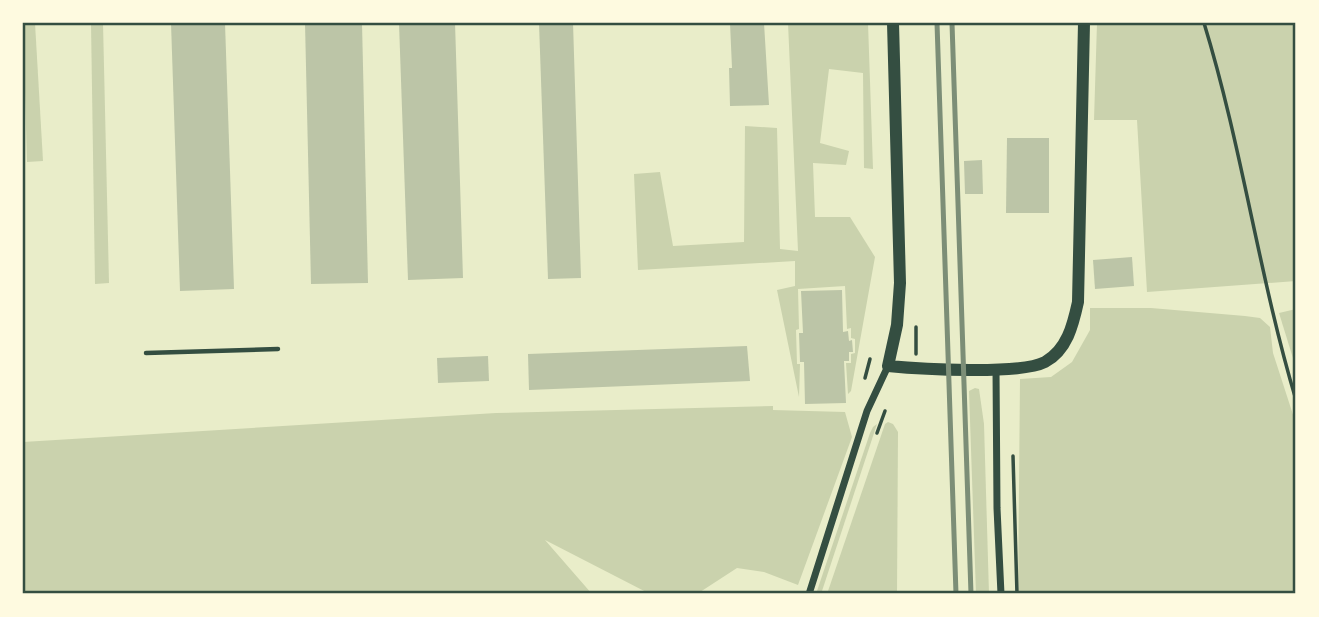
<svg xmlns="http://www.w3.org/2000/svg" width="1319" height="617" viewBox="0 0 1319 617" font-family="Merriweather,serif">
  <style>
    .green { fill: #cad2ad }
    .building { fill: #bcc5a7 }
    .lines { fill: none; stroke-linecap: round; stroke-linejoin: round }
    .path { stroke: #344e41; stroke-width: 3.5 }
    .service { stroke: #344e41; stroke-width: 4.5 }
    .minor { stroke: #344e41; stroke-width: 7 }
    .tertiary { stroke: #344e41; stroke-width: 12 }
    .rail { stroke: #7c8e77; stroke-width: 5 }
    .neatline { fill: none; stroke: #344e41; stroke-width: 2.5 }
  </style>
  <rect width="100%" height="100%" fill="#e9edc9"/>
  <g class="green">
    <path d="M 23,23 L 35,23 L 43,161 L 27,162 Z"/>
    <path d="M 91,23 L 103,23 L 109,283 L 95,284 Z"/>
    <path d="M 788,23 L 868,23 L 873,169 L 864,168 L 863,73 L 829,69 L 820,143 L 849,151 L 846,165 L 813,163 L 815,217 L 850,217 L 875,257 L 851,391 L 848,394 L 846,363 L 851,363 L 851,354 L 855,353 L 855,339 L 851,338 L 851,328 L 847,329 L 845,286 L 798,289 L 799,329 L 796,330 L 797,364 L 800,364 L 799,397 L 777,290 L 795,286 L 795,261 L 638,270 L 634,174 L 660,172 L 673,246 L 744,242 L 745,126 L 777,128 L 780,249 L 798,251 Z"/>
    <path d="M 1097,23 L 1296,23 L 1296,281 L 1147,292 L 1137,120 L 1094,120 Z"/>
    <path d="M 1090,308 L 1151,308 L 1245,316 L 1260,318 L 1270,327 L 1273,353 L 1296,424 L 1296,594 L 1018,594 L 1020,379 L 1051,377 L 1072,362 L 1090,330 Z"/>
    <path d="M 1296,309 L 1296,368 L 1279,313 Z"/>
    <path d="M 975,388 L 979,389 L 984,424 L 989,594 L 976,594 L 969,391 Z"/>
    <path d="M 773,406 L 773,410 L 845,412 L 852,437 L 798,585 L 764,572 L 737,568 L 697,594 L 650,594 L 545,540 L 592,594 L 23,594 L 23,442 L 496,413 Z"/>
    <path d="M 888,422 L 893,424 L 898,432 L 897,594 L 827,594 L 885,424 Z"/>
    <path d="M 877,424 L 821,594 L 816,594 L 870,433 L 873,427 Z"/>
  </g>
  <g class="building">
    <path d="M 171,23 L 225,23 L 234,289 L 180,291 Z"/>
    <path d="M 305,23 L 362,23 L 368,283 L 311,284 Z"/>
    <path d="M 399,23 L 455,23 L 463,278 L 408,280 Z"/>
    <path d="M 539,23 L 573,23 L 581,278 L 548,279 Z"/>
    <path d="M 730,23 L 764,23 L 769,105 L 730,106 L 729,68 L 732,68 Z"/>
    <path d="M 1007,138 L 1049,138 L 1049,213 L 1006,213 Z"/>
    <path d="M 982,160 L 983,194 L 965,194 L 964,161 Z"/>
    <path d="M 1132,257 L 1134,286 L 1095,289 L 1093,260 Z"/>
    <path d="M 842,290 L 843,332 L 848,331 L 849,341 L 852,340 L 853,352 L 849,352 L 849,361 L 844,361 L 846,403 L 805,404 L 804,362 L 800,362 L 799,333 L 803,333 L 801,291 Z"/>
    <path d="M 747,346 L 750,381 L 529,390 L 528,354 Z"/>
    <path d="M 488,356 L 489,381 L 438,383 L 437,358 Z"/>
  </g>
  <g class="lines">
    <g class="path">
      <path d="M 1204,23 C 1242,147 1259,276 1296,400"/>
      <path d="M 916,327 L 916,354"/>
      <path d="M 865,378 L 870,359"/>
      <path d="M 877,433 L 885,411"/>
      <path d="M 1013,456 L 1017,594"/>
    </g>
    <path class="service" d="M 146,353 L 278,349"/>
    <g class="minor">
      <path d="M 996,369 L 997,508 L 1001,594"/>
      <path d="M 809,594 L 867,411 L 888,366"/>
    </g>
    <path class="tertiary" d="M 893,23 L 900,283 L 897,325 L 888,366 C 919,369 1020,375 1045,362 C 1067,350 1073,325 1078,302 L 1084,23"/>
    <g class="rail">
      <path d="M 937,23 L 956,594"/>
      <path d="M 952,23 L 971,594"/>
    </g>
  </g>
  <rect width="1319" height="617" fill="none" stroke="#fefae0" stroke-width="49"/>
  <rect x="24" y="24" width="1270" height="568" class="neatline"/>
</svg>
